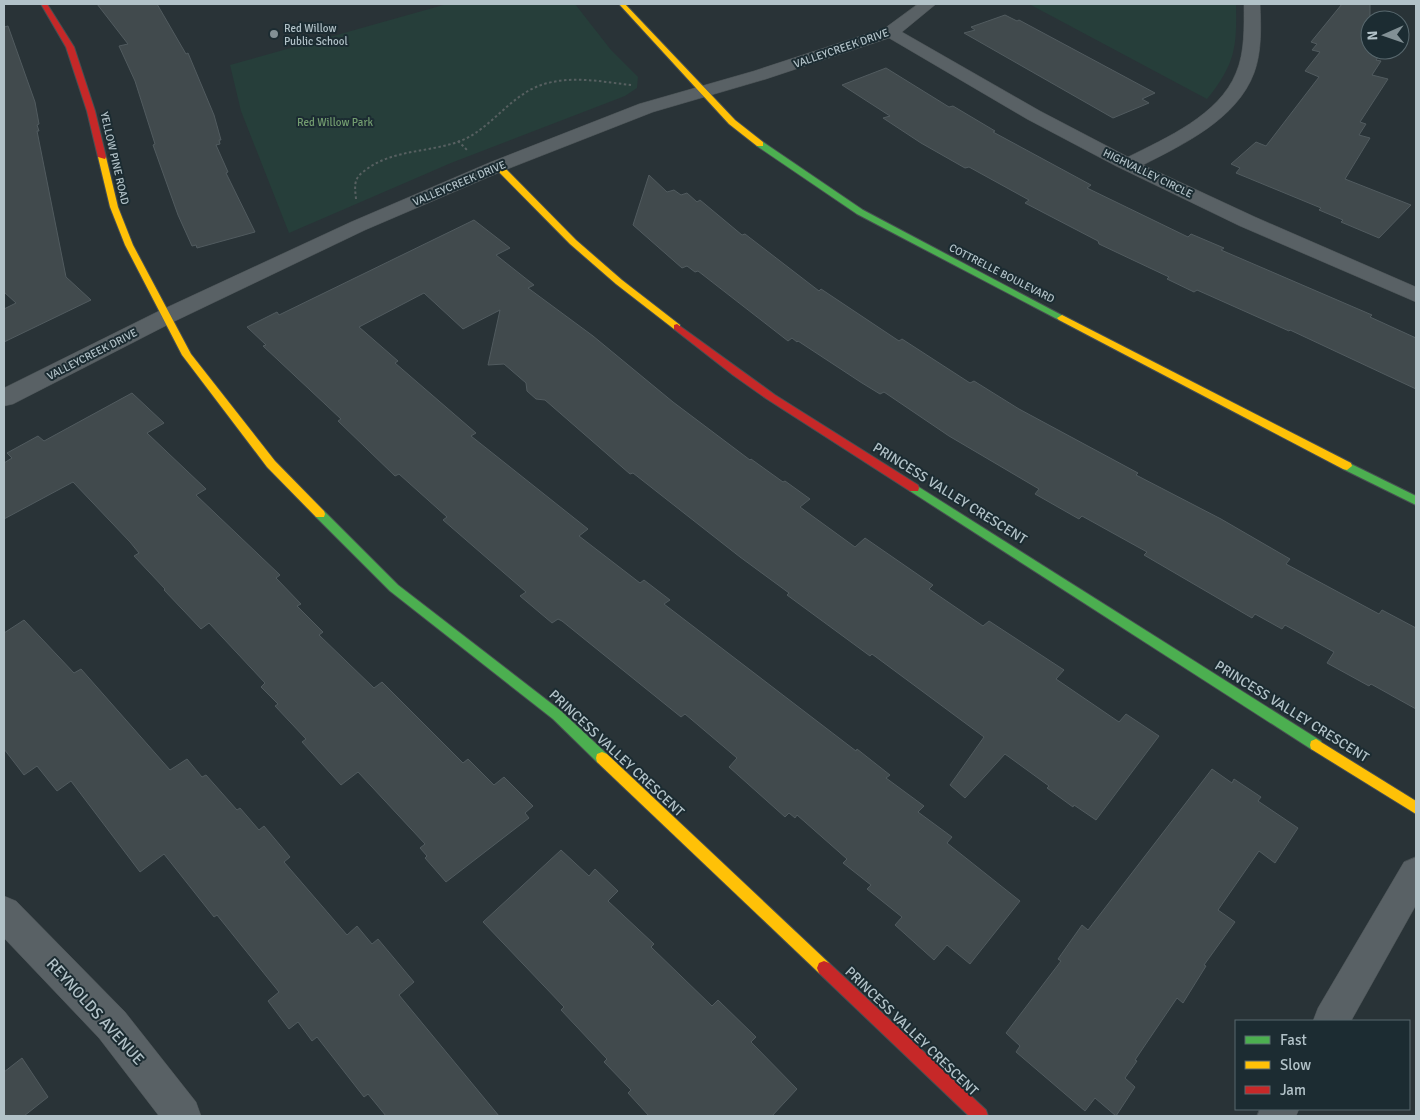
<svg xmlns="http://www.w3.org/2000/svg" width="1420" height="1120" viewBox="0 0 1420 1120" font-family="Signika,sans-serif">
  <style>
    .green { fill: #263e3a }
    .building { fill: #414a4d; stroke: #515b5f }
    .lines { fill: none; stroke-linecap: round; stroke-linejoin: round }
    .street-casing { stroke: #474f52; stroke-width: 1 }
    .fast-casing { stroke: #474f52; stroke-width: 2 }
    .slow-casing { stroke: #474f52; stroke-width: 2 }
    .jam-casing { stroke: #474f52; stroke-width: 2 }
    .path { stroke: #576061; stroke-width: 2; stroke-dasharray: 2.5 2.5; stroke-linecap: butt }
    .street { fill: #596165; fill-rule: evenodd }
    .fast { fill: #4caf50; fill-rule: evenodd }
    .slow { fill: #ffc107; fill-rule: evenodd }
    .jam { fill: #c62828; fill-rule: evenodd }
    .poi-dot { fill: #829095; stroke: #1c2c32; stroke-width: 2 }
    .labels { text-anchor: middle; stroke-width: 4; stroke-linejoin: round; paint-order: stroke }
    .far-poi-label { font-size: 11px; fill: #b2c2c8; stroke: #1c2c32; text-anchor: start }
    .far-street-label { font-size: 11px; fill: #b2c2c8; stroke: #1c2c32 }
    .far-park-label { font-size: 11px; fill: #749e70; stroke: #1c2c32 }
    .street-label { font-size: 14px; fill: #b2c2c8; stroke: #1c2c32 }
    .near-street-label { font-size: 16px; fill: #b2c2c8; stroke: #1c2c32 }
  </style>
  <rect width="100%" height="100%" fill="#293337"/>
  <g class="green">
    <path d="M 447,4 L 575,4 L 611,50 L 638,77 L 637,88 L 625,96 L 451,163 L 289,233 L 241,111 L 230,65 Z"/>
    <path d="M 1029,4 L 1236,4 C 1237,48 1235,64 1207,99 Z"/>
  </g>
  <g class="building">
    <path d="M 97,4 L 157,4 L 186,54 L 188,53 L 214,115 L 221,140 L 219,140 L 220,144 L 216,145 L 228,172 L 226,173 L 255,232 L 197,248 L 196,245 L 192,246 L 178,215 L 153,145 L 155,144 L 135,81 L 119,46 L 128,44 Z"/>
    <path d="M 1342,4 L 1370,4 L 1370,50 L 1382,51 L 1376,60 L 1381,61 L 1372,75 L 1388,79 L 1360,122 L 1366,124 L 1359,135 L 1370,138 L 1345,179 L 1411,205 L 1379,238 L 1341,222 L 1343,220 L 1319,210 L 1321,208 L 1236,173 L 1240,168 L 1231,164 L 1256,142 L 1266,146 L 1319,77 L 1305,71 L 1320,52 L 1312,50 L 1317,44 L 1311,42 Z"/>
    <path d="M 1005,15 L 1017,21 L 1019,20 L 1155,93 L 1142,99 L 1149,103 L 1113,118 L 964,33 L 975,30 L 971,27 Z"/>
    <path d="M 8,26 L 35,102 L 39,124 L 37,125 L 39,131 L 37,131 L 66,277 L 91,300 L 4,342 L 4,309 L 16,303 L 4,292 L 4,27 Z"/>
    <path d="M 886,68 L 949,107 L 953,106 L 995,131 L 993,132 L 1091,185 L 1087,188 L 1188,237 L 1191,234 L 1224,248 L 1221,250 L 1372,315 L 1370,317 L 1416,338 L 1416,389 L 1290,330 L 1289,331 L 1197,290 L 1194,292 L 1167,279 L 1169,277 L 1099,244 L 1098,241 L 1025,203 L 1029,200 L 969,167 L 965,168 L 921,143 L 883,118 L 890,116 L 842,85 Z"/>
    <path d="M 649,175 L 667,192 L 674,190 L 681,195 L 687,193 L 697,202 L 700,200 L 742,235 L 745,234 L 819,291 L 821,289 L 899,341 L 902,339 L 970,383 L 974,381 L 1019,409 L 1138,473 L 1136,475 L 1221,519 L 1290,559 L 1286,564 L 1379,614 L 1382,610 L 1416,628 L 1416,709 L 1371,684 L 1369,686 L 1327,663 L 1334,652 L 1285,625 L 1282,629 L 1255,614 L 1252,618 L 1144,555 L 1147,552 L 1082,516 L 1079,519 L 1035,494 L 1039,489 L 949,436 L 884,392 L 880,394 L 862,383 L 798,341 L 797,342 L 792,338 L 788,341 L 698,271 L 695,272 L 687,266 L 682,268 L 633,225 Z"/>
    <path d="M 474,220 L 510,248 L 496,255 L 534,285 L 528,288 L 593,336 L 673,402 L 750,460 L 751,459 L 783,482 L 785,481 L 810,499 L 800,507 L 855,547 L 865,538 L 933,585 L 929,589 L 983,626 L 989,621 L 1064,670 L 1056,679 L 1119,722 L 1126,714 L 1159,736 L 1096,820 L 1074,805 L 1073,807 L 1047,788 L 1049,786 L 1005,754 L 965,798 L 950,785 L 984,737 L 872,654 L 870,656 L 787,595 L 789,593 L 740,557 L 633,473 L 630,474 L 545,400 L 536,399 L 527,391 L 526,383 L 504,364 L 488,365 L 500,310 L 463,329 L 424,293 L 359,327 L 398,361 L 395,363 L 476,433 L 471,436 L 588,529 L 579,536 L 640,583 L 644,580 L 670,600 L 664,604 L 856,751 L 857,749 L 890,775 L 886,778 L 924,806 L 918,812 L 952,837 L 947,843 L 1020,901 L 970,964 L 947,945 L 934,960 L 895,925 L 902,917 L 867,889 L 871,885 L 843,863 L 847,859 L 797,815 L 795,818 L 789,813 L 785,817 L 729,767 L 737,758 L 685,714 L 681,717 L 562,621 L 558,619 L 552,623 L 520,596 L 526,592 L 443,520 L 447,517 L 399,474 L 395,476 L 338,421 L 341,419 L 263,346 L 266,345 L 247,327 L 277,312 L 279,315 Z"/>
    <path d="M 132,393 L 164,423 L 147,433 L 206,489 L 196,495 L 280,575 L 276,578 L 301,604 L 297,606 L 323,632 L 319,635 L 374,688 L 382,682 L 463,763 L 468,759 L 494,785 L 504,777 L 533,806 L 525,813 L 529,818 L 446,882 L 425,858 L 427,856 L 420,848 L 425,844 L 358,772 L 341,785 L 302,742 L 306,739 L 275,706 L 278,704 L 261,687 L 265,683 L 209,623 L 201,629 L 164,590 L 165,589 L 134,556 L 139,553 L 130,542 L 73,482 L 4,519 L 4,463 L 12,458 L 7,453 L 38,436 L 44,441 Z"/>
    <path d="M 24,620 L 74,673 L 81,669 L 170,770 L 187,759 L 202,777 L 206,775 L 237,810 L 240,808 L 259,830 L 264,826 L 290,857 L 284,862 L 347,935 L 357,926 L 372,944 L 378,939 L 414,982 L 399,995 L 499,1116 L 386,1116 L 368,1094 L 364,1097 L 317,1037 L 312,1041 L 298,1022 L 289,1029 L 268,1001 L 279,992 L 217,915 L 214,917 L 164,854 L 140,872 L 71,781 L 57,791 L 37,766 L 24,775 L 4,749 L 4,633 Z"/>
    <path d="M 1212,769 L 1232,783 L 1234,779 L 1261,797 L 1258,801 L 1298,828 L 1275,863 L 1259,851 L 1218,910 L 1235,922 L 1204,965 L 1206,966 L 1183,1003 L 1177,998 L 1135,1060 L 1137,1061 L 1125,1078 L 1135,1087 L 1116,1116 L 1095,1098 L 1085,1111 L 1016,1052 L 1020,1046 L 1006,1033 L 1061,961 L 1058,959 L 1082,925 L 1088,930 Z"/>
    <path d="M 561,850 L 589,876 L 595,869 L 618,891 L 608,901 L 654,944 L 651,947 L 712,1006 L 718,1000 L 756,1037 L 751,1042 L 797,1089 L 772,1116 L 649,1116 L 628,1093 L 631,1090 L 604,1062 L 607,1059 L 561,1010 L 564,1007 L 483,922 Z"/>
    <path d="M 22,1058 L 48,1097 L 24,1116 L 4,1116 L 4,1072 Z"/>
  </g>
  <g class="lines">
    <g class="street-casing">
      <g id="street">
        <path d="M 918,4 L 936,4 L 902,32 L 1040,111 L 1128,157 C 1166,138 1219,115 1236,73 C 1245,52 1244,27 1244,4 L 1260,4 C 1261,26 1262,52 1254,73 C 1237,119 1184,144 1143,165 L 1255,217 L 1416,287 L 1416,302 L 1240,226 L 1116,166 L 1027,119 L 889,38 L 766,79 L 653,112 L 505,170 L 365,230 L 173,322 L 13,404 L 4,406 L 4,388 L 157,312 L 351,222 L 491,162 L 639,104 L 754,71 L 885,28 Z"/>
        <path d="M 1416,857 L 1416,905 L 1351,1021 L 1313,1021 L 1318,1008 L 1404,862 Z"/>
        <path d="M 4,896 L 16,901 L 125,1012 L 196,1102 L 201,1116 L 159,1116 L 99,1038 L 4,938 Z"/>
        <path d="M 1260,1109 L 1299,1109 L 1296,1116 L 1257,1116 Z"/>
      </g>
    </g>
    <g class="fast-casing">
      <g id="fast">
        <path d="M 757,142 L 763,142 L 863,210 L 1067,318 L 1065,320 L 1059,320 L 857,214 L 757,146 Z"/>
        <path d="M 1347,462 L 1416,496 L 1416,505 L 1343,469 L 1342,466 Z"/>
        <path d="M 914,484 L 1321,741 L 1322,745 L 1321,749 L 1316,751 L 1311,749 L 910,491 L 909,488 Z"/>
        <path d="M 320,510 L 324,511 L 398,585 L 561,711 L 607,754 L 608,758 L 607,762 L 602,764 L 597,762 L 553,719 L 390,591 L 316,517 L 315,514 Z"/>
      </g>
    </g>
    <g class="slow-casing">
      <g id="slow">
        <path d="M 619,4 L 625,4 L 735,120 L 763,142 L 763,146 L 757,146 L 729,124 Z"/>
        <path d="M 99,155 L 106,157 L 118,207 L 133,245 L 191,354 L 275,461 L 324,511 L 325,514 L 324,517 L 316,517 L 267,467 L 182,355 L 125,245 L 110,207 L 98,157 Z"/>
        <path d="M 495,164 L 501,164 L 576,240 L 622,280 L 680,325 L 680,329 L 674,329 L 616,284 L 570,244 L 495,168 Z"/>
        <path d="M 1062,315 L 1351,463 L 1352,466 L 1347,470 L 1343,469 L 1059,320 L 1057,318 Z"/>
        <path d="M 1316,739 L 1416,801 L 1416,814 L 1311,749 L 1310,745 L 1311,741 Z"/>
        <path d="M 602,752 L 607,754 L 829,963 L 831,968 L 829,973 L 824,975 L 819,973 L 597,762 L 596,758 L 597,754 Z"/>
      </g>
    </g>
    <g class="jam-casing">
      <g id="jam">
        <path d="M 41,4 L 47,4 L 74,47 L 95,111 L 106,157 L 105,159 L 98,157 L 87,111 L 66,47 Z"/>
        <path d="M 677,324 L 775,395 L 918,485 L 919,488 L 918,491 L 910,491 L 767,399 L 733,375 L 674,329 L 674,325 Z"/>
        <path d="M 824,961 L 829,963 L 986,1110 L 988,1116 L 969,1116 L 819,973 L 817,968 L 819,963 Z"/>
      </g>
    </g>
    <g class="path">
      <path d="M 458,141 L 467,150"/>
      <path d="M 356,199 C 355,188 353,179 363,172 C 393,147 434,154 467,138 C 496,123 514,91 548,83 C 575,76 604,82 631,85"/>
    </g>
    <use href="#street" class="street"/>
    <use href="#fast" class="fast"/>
    <use href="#slow" class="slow"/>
    <use href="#jam" class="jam"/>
  </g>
  <circle class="poi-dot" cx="274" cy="34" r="5"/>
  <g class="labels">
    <g class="far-poi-label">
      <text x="284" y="32">Red Willow<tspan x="284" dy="13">Public School</tspan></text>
    </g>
    <g class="far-street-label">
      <text transform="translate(841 48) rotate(-19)" y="4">VALLEYCREEK DRIVE</text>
      <text transform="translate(115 158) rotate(77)" y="4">YELLOW PINE ROAD</text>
      <text transform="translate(1148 173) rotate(26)" y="4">HIGHVALLEY CIRCLE</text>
      <text transform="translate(459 183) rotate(-23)" y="4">VALLEYCREEK DRIVE</text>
      <text transform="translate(1002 273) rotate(27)" y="4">COTTRELLE BOULEVARD</text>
      <text transform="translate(92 354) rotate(-27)" y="4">VALLEYCREEK DRIVE</text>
    </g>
    <g class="far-park-label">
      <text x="335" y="126">Red Willow Park</text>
    </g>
    <g class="street-label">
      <text transform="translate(950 493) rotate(32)" y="5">PRINCESS VALLEY CRESCENT</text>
      <text transform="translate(1292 711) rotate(32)" y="5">PRINCESS VALLEY CRESCENT</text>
      <text transform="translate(617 753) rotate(43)" y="5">PRINCESS VALLEY CRESCENT</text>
      <text transform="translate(912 1031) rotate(44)" y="5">PRINCESS VALLEY CRESCENT</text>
    </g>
    <g class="near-street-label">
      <text transform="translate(96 1011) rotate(48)" y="6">REYNOLDS AVENUE</text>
    </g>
  </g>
  <rect width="1420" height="1120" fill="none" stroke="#b2c2c8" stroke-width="10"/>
  <rect x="1235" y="1020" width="175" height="90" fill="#1c2c32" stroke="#58686e"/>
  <rect x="1245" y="1036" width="25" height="8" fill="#4caf50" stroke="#58686e"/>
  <text x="1280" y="1045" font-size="15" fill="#b2c2c8">Fast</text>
  <rect x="1245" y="1061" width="25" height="8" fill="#ffc107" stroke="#58686e"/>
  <text x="1280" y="1070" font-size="15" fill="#b2c2c8">Slow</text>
  <rect x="1245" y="1086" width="25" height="8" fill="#c62828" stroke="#58686e"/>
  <text x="1280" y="1095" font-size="15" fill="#b2c2c8">Jam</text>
  <g transform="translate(1385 35) rotate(268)"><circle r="24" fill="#1c2c32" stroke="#58686e"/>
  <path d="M0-4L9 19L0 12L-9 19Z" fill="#829095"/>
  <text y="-8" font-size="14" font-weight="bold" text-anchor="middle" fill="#b2c2c8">N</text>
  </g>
</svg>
